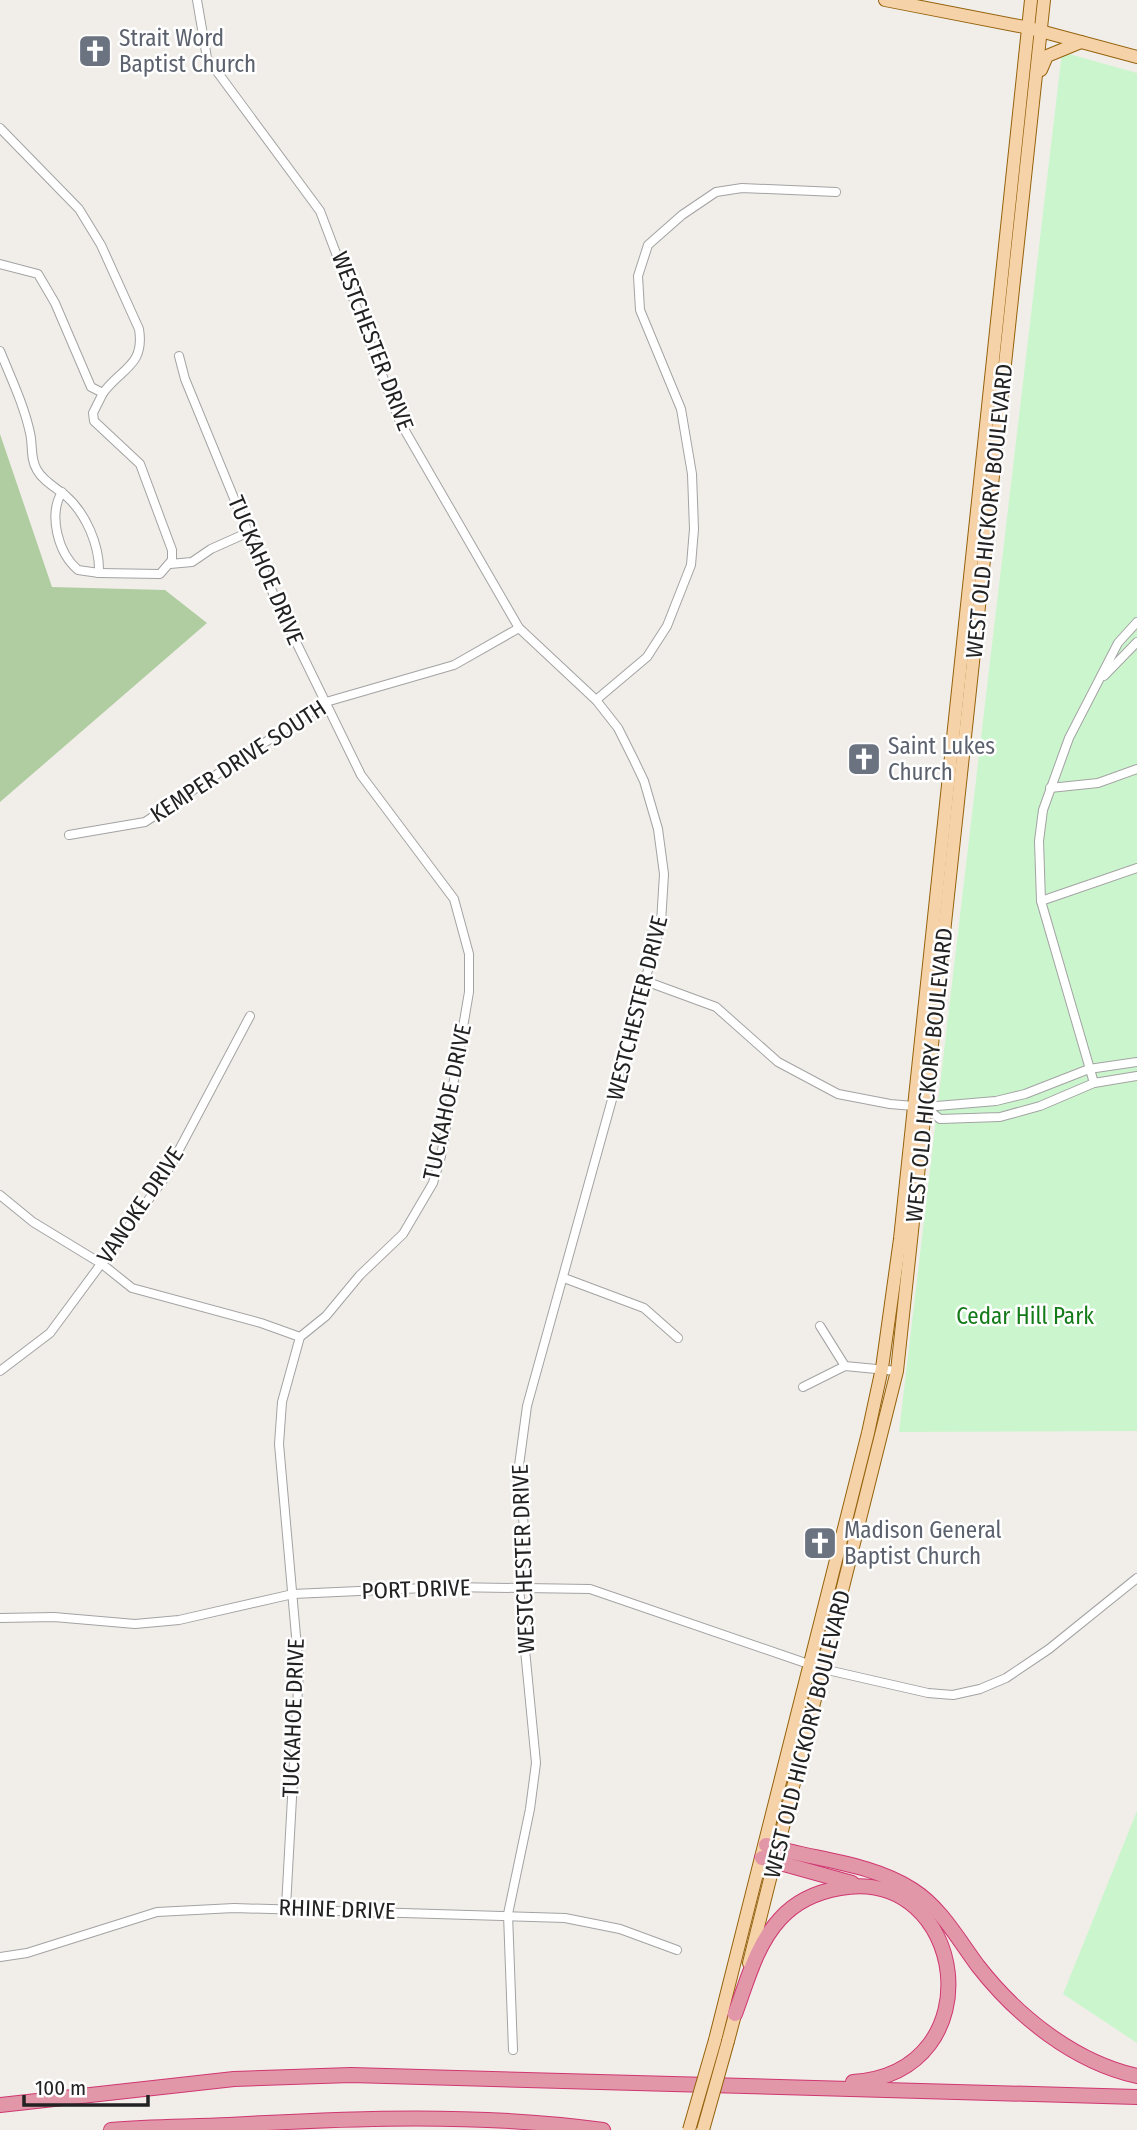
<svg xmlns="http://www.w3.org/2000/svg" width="1137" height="2130" viewBox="0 0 1137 2130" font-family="'Fira Sans Condensed',sans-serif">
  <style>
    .forest { fill: #b0cda1 }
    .park { fill: #cbf6cd }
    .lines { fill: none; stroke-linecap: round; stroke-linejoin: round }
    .minor-casing { stroke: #a3a3a3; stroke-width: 10 }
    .primary-casing { stroke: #94620b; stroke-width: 14 }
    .motorway-casing { stroke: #cf3670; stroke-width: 16 }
    .minor { stroke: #fff; stroke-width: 8 }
    .primary { stroke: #f6d2a9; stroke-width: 12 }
    .motorway { stroke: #e297a8; stroke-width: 14 }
    .primary-bridge-casing { stroke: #94620b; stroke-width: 14; stroke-linecap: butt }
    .primary-bridge { stroke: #f6d2a9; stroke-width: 12 }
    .labels { text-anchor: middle; stroke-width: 5; stroke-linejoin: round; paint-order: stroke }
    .worship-label { font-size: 23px; fill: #5b616d; stroke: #fff; text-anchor: start }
    .street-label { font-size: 23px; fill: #222; stroke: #fff }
    .park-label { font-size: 23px; fill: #147b19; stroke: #fff }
  </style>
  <rect width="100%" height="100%" fill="#f1eee9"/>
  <path class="forest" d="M 0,434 L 52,587 L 165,590 L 207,623 L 0,802 Z"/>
  <g class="park">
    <path d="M 1062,52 L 1137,73 L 1137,1431 L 899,1432 Z"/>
    <path d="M 1137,1811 L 1137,2043 L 1063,1994 Z"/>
  </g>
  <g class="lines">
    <g class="minor-casing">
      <g id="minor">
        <path d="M 197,0 L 207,58 L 320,211 L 400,422 L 519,628 L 596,700 L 618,728 L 634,760 L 644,781 L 658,829 L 664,874 L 661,923 L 527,1406 L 518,1473 L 524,1527 L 519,1588 L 536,1763 L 530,1809 L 508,1914 L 513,2050"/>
        <path d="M 0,128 L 79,209 L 101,245 L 139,329 C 145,366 121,368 103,393 L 91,387 L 55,303 L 38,274 L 0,264"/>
        <path d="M 0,351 C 11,378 24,405 30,433 C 33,445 30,459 37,470 C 43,481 56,488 65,495 C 86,513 100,546 99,573 L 78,570 C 58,553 48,515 62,492"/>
        <path d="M 179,356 L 185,379 L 277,603 L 361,775 L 454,899 L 469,954 L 469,992 L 441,1156 L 433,1183 L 403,1234 L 360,1275 L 326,1316 L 300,1337 L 282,1402 L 279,1444 L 299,1670 L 286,1907"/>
        <path d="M 170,564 L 192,562 L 211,549 L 249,532"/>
        <path d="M 99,573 L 160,574 L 172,560 L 172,550 L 140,464 L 94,421 L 93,413 L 103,393"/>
        <path d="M 1104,676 L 1137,642"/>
        <path d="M 596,700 L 647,657 L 667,626 L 691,565 L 694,529 L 692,474 L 681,409 L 640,310 L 638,276 L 648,245 L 682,215 L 716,192 L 742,188 L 836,192"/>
        <path d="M 1050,788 L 1098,783 L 1137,769"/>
        <path d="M 69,835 L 145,822 L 326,702 L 454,665 L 519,628"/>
        <path d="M 1041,901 L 1137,868"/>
        <path d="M 648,982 L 716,1007 L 778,1062 L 838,1094 L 890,1104 L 925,1107 L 996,1101 L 1025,1094 L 1089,1069 L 1137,1062"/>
        <path d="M 1094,1083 L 1041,901 L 1039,841 L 1043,810 L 1069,738 L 1118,643 L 1137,622"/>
        <path d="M 925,1107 L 940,1119 L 1000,1117 L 1040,1106 L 1094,1083 L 1137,1076"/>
        <path d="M 0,1195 L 33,1222 L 102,1264 L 132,1288 L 261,1323 L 300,1337"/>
        <path d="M 564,1278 L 644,1308 L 678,1338"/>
        <path d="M 820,1326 L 845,1366"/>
        <path d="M 0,1371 L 50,1333 L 163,1180 L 250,1016"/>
        <path d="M 803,1387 L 845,1366 L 897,1371"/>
        <path d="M 0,1618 L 54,1617 L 135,1624 L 179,1620 L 293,1594 L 447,1587 L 590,1589 L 823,1669 L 928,1693 L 953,1695 L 980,1689 L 1006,1678 L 1049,1649 L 1137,1578"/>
        <path d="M 0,1957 L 27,1953 L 157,1912 L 234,1908 L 565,1918 L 620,1929 L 677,1950"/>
      </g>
    </g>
    <g class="primary-casing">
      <g id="primary">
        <path d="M 885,0 L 1029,28 L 1137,57"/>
        <path d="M 1041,70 L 1047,56 L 1081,42"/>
        <path d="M 749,1963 L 897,1371 L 1044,0"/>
        <path d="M 715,2040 L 868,1433 L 882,1368 L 900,1239 L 1031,0"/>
        <path d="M 728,2041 L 737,2007"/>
      </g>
    </g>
    <g class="motorway-casing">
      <g id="motorway">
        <path d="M 766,1845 C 813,1860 870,1862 913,1890 C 941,1908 958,1939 978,1966 C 1017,2016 1074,2062 1137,2076"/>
        <path d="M 762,1858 L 852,1883"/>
        <path d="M 735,2014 C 747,1982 756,1945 780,1919 C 796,1901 817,1892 840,1888 C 966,1865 997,2072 853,2082"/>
        <path d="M 0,2105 L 234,2079 L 351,2075 L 1137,2097"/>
        <path d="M 111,2130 C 150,2126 190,2127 229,2125 C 352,2118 480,2113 603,2130"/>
      </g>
    </g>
    <use href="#minor" class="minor"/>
    <use href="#primary" class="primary"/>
    <use href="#motorway" class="motorway"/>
    <g class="primary-bridge-casing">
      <g id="primary-bridge">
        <path d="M 689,2130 L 715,2040"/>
        <path d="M 703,2130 L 728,2041"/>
      </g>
    </g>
    <use href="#primary-bridge" class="primary-bridge"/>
  </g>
  <defs>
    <g id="church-square" transform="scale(1.75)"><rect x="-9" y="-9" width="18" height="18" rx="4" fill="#6b7280" stroke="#fff"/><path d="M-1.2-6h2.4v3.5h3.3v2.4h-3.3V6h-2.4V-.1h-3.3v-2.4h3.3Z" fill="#fff"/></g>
  </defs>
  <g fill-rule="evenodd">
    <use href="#church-square" x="95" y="51"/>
    <use href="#church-square" x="864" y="759"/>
    <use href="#church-square" x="820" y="1543"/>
  </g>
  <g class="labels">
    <g class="worship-label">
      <text x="119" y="46">Strait Word<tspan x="119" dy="26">Baptist Church</tspan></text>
      <text x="888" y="754">Saint Lukes<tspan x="888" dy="26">Church</tspan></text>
      <text x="844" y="1538">Madison General<tspan x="844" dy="26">Baptist Church</tspan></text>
    </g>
    <g class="street-label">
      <text transform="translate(373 341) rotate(69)" y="8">WESTCHESTER DRIVE</text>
      <text transform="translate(989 511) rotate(-84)" y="8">WEST OLD HICKORY BOULEVARD</text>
      <text transform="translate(266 570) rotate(67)" y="8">TUCKAHOE DRIVE</text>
      <text transform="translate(238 761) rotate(-33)" y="8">KEMPER DRIVE SOUTH</text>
      <text transform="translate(637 1008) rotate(-76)" y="8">WESTCHESTER DRIVE</text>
      <text transform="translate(929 1075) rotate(-84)" y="8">WEST OLD HICKORY BOULEVARD</text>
      <text transform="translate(447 1102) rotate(-78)" y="8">TUCKAHOE DRIVE</text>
      <text transform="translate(140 1205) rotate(-56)" y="8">VANOKE DRIVE</text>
      <text transform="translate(523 1559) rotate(-92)" y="8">WESTCHESTER DRIVE</text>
      <text transform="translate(416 1589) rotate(-2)" y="8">PORT DRIVE</text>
      <text transform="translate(293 1718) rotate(-88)" y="8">TUCKAHOE DRIVE</text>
      <text transform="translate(807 1734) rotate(-76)" y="8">WEST OLD HICKORY BOULEVARD</text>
      <text transform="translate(337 1909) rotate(2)" y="8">RHINE DRIVE</text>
    </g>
    <g class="park-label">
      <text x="1025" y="1324">Cedar Hill Park</text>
    </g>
  </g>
  <path d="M24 2095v10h124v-10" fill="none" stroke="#222222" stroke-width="3.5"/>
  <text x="35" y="2095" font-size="21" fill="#222222" stroke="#ffffff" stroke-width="5" paint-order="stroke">100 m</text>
</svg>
